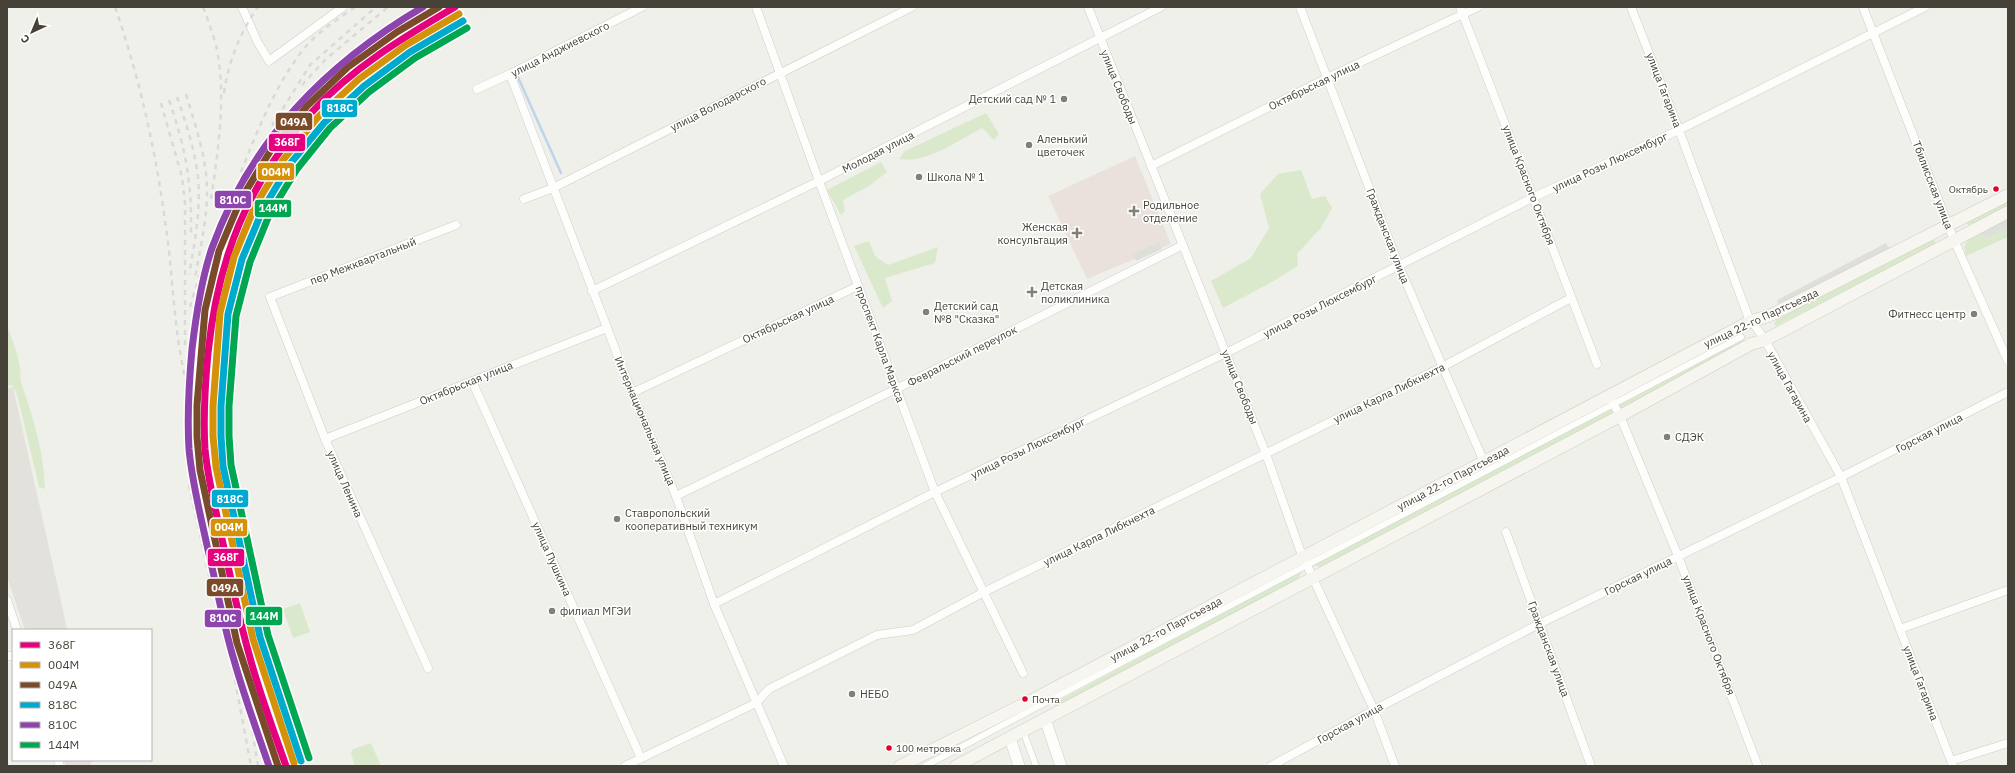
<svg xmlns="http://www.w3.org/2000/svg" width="2015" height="773" viewBox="0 0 2015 773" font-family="'IBM Plex Sans',sans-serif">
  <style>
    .industrial { fill: #e3e1dc }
    .medical { fill: #eae1dc }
    .green { fill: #dae9cc }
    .parking { fill: #dfdfda }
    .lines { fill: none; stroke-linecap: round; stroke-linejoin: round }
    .stream { stroke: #bed4eb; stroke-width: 2.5 }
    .pedestrian-casing { stroke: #cecdc8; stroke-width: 7 }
    .minor-casing { stroke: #cecdc8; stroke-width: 9 }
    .tertiary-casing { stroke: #cecdc8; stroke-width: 12 }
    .secondary-casing { stroke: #cecdc2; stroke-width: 13 }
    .pedestrian { stroke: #fdfdfc; stroke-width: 6 }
    .minor { stroke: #fdfdfc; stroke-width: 8 }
    .tertiary { stroke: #fdfdfc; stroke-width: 11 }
    .secondary { stroke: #f6f5ef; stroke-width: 12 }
    .rail { stroke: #d9d9d8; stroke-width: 2.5; stroke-dasharray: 5 5; stroke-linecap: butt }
    .rail-1-casing { stroke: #fff; stroke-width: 10 }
    .rail-2-casing { stroke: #fff; stroke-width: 10 }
    .rail-3-casing { stroke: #fff; stroke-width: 10 }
    .rail-4-casing { stroke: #fff; stroke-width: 10 }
    .rail-5-casing { stroke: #fff; stroke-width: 10 }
    .rail-6-casing { stroke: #fff; stroke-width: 10 }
    .rail-1 { stroke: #e5007d; stroke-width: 7 }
    .rail-2 { stroke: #d4920b; stroke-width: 7 }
    .rail-3 { stroke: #7a4b2a; stroke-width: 7 }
    .rail-4 { stroke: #00a9ce; stroke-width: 7 }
    .rail-5 { stroke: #8e44ad; stroke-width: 7 }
    .rail-6 { stroke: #00a651; stroke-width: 7 }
    .poi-dot { fill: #827f76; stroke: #fff; stroke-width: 1.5 }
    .bus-dot { fill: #e4002b; stroke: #fff; stroke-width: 1.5 }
    .labels { text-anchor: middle; stroke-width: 3; stroke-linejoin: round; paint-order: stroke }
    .bus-label { font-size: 10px; fill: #464237; stroke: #fff; text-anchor: start }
    .street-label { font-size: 11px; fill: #464237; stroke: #fff }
    .poi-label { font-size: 11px; fill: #464237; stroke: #fff; text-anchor: start }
    .line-badge { stroke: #fff; stroke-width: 1.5 }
    .badge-label { font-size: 11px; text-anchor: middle; font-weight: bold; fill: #fff }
  </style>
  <rect width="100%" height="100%" fill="#f0f0eb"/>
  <g class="industrial">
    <path d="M 13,387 L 61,601 L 67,630 L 25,630 L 7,577 L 7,389 Z"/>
    <path d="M 64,760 L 91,760 L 91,766 L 66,766 Z"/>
  </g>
  <path class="medical" d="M 1135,156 L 1171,244 L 1087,279 L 1048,196 Z"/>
  <g class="green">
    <path d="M 986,113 L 999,134 L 994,140 L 982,128 C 959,140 926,164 899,159 L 905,151 Z"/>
    <path d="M 881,162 L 887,172 L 869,186 L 843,200 L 845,211 L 841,215 L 827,190 Z"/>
    <path d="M 1301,170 L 1312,199 L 1325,196 L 1332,208 L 1321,228 L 1297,254 L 1298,266 L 1272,282 L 1223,308 L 1211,281 L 1251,258 L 1269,228 L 1260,194 L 1278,174 Z"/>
    <path d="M 2008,200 L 2008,207 L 1978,222 L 1968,225 L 1967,221 Z"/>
    <path d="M 2008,229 L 2008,237 L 1966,256 L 1964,247 L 1970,237 L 1978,233 L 1986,239 Z"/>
    <path d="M 1933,239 L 1936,242 L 1933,246 L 1776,326 L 1774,324 L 1777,319 Z"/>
    <path d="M 869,241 L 875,256 L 888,265 L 938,247 L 935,263 L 885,278 L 892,301 L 883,308 L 854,246 Z"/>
    <path d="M 7,326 C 13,340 17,352 20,367 C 21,372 20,377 21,382 C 33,417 44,452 45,489 L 39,487 L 17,394 L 12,385 L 7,386 Z"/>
    <path d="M 1739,340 L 1745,340 L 1746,342 L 1619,410 L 1616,406 Z"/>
    <path d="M 1611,409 L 1613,413 L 1320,567 L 1313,565 Z"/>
    <path d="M 1302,571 L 1297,581 L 1057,708 L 1054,703 Z"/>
    <path d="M 300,603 L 310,632 L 293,638 L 283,609 Z"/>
    <path d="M 371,743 L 381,766 L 355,766 L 351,754 L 353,749 Z"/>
  </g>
  <g class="parking">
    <path d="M 2008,218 L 2008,229 L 1986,239 L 1979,233 Z"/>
    <path d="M 1159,242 L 1162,249 L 1136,261 L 1133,254 Z"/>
    <path d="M 1886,243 L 1890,249 L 1779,306 L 1777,300 Z"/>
  </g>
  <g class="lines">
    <g class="stream">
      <path d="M 486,7 L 487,7"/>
      <path d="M 444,17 L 454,18"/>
      <path d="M 517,75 L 561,173"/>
    </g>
    <g class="pedestrian-casing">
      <g id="pedestrian">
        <path d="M 1023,731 L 1036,766"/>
        <path d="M 925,766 L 1741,337"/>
      </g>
    </g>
    <g class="minor-casing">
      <g id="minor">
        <path d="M 242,7 L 257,41 L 269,61 L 343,7"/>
        <path d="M 756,7 L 819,181 L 935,492 L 1023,673"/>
        <path d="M 1088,7 L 1266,454 L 1300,550 L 1374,710 L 1395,766"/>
        <path d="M 1300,7 L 1399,266 L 1484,462"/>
        <path d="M 1460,7 L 1597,364"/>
        <path d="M 1631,7 L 1679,130 L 1748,316 L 1765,340 L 1841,477 L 1953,766"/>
        <path d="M 1863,7 L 1954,240 L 2008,361"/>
        <path d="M 510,74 L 632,393 L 676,496 L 714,604 L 784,766"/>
        <path d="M 477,89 L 510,74 L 642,7"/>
        <path d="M 1151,166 L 1327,78 L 1478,7"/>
        <path d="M 524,199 L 553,188 L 912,7"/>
        <path d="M 592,291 L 819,181 L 1161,7"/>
        <path d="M 472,381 L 641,758"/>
        <path d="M 632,393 L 858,286"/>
        <path d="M 1609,395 L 1620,416 L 1678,556 L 1758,766"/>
        <path d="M 325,439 L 607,328"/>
        <path d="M 676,496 L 896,389 L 1183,245"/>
        <path d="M 1506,532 L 1591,766"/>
        <path d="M 7,600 L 17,630"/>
        <path d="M 714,604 L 935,492 L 1226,353 L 1534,197 L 1679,130 L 1925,7"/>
        <path d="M 1900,629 L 2008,590"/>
        <path d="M 7,656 L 13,656"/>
        <path d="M 428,668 L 325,439 L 270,297 L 456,225"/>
        <path d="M 58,760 L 60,766"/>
        <path d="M 1951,761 L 2008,743"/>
        <path d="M 625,766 L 756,703 L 769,689 L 877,635 L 913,630 L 984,592 L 1442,367 L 1571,298"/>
        <path d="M 1271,766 L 1374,710 L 1539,624 L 1841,477 L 2008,392"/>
      </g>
    </g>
    <g class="tertiary-casing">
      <g id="tertiary">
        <path d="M 1045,719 L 1061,766"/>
        <path d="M 1010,738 L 1019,766"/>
      </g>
    </g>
    <g class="secondary-casing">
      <g id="secondary">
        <path d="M 900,766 L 1034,699 L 1751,321 L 1769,316 L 2008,195"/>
        <path d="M 956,766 L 1620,416 L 1751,344 L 1765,340 L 2008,212"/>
      </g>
    </g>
    <use href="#pedestrian" class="pedestrian"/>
    <use href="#minor" class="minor"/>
    <use href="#tertiary" class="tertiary"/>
    <use href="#secondary" class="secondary"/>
    <g class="rail">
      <path d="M 115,7 C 140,79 156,152 166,228 C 172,268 173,310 180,351 C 185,382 192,412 198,443"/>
      <path d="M 203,7 C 208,19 212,32 216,45 C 227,95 218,150 211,200"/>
      <path d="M 302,85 L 326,59 L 388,7"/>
      <path d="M 224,93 C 228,63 240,32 258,7"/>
      <path d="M 186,94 C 194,121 203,147 206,174 C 210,208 201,244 195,278"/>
      <path d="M 177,97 C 186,123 195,150 198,177 C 201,210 195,242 189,274"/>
      <path d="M 169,100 C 186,150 192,182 191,235"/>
      <path d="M 161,103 L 182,177 L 185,203 L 185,347"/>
      <path d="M 272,126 L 310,65 L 376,7"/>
      <path d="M 241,172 C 258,129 275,86 303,50 C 317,32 337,20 355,7"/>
      <path d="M 190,307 C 217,209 268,115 351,53 C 375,35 400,21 426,7"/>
      <path d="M 189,485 L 212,589 L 230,654 L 251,766"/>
      <path d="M 246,692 L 258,766"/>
    </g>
    <g class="rail-1-casing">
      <path id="rail-1" d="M 286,766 C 273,729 259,692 249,654 C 239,619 232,583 224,548 C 217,515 208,482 205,449 C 203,417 205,385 208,353 C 218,258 247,184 311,113 C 352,68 404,37 455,7"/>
    </g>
    <g class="rail-2-casing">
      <path id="rail-2" d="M 294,763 L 253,639 L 216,467 L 213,436 L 213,406 L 220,313 L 234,257 L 255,206 L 283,160 L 318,117 L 359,79 L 406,45 L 459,14"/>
    </g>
    <g class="rail-3-casing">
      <path id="rail-3" d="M 278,766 L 237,643 L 200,470 L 197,437 L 197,405 L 205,310 L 219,251 L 241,199 L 271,150 L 307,106 L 348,67 L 397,32 L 439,7"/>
    </g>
    <g class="rail-4-casing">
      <path id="rail-4" d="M 301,761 L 260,637 L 223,466 L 221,436 L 221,406 L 228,314 L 242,259 L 263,209 L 290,164 L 324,123 L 364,86 L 410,52 L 463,21"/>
    </g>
    <g class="rail-5-casing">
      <path id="rail-5" d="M 269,766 C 257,731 244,696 234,660 C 223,624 217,587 208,550 C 201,517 192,483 189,449 C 187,416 189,382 192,349 C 196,315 201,280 212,248 C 251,140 326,64 423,7"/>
    </g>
    <g class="rail-6-casing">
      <path id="rail-6" d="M 309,758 L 268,635 L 231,465 L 229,436 L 229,406 L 236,316 L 250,262 L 270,213 L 297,169 L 330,128 L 369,92 L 415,58 L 467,28"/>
    </g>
    <use href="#rail-1" class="rail-1"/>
    <use href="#rail-2" class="rail-2"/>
    <use href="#rail-3" class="rail-3"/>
    <use href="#rail-4" class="rail-4"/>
    <use href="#rail-5" class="rail-5"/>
    <use href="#rail-6" class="rail-6"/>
  </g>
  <g class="poi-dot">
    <circle cx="1064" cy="99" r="4"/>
    <circle cx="1029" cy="145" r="4"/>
    <circle cx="919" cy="177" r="4"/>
    <path d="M1132 205h4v4h4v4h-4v4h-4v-4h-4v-4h4z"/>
    <path d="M1075 227h4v4h4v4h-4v4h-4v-4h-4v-4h4z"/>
    <path d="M1030 286h4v4h4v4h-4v4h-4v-4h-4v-4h4z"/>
    <circle cx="926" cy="312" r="4"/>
    <circle cx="1974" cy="314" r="4"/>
    <circle cx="1667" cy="437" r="4"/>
    <circle cx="617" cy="519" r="4"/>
    <circle cx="552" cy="611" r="4"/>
    <circle cx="852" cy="694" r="4"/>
  </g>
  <g class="bus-dot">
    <circle cx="1996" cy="189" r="3.5"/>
    <circle cx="1025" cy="699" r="3.5"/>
    <circle cx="889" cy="748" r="3.5"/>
  </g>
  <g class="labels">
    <g class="bus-label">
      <text x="1988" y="193" text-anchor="end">Октябрь</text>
      <text x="1032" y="703">Почта</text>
      <text x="896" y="752">100 метровка</text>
    </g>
    <g class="street-label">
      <text transform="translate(560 49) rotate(-27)" y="4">улица Анджиевского</text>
      <text transform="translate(1314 85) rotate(-26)" y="4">Октябрьская улица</text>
      <text transform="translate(1119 87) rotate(68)" y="4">улица Свободы</text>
      <text transform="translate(1664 90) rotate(69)" y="4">улица Гагарина</text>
      <text transform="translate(718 104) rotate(-27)" y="4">улица Володарского</text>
      <text transform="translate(878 152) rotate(-27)" y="4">Молодая улица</text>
      <text transform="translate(1610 162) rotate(-25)" y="4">улица Розы Люксембург</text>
      <text transform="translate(1529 185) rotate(69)" y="4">улица Красного Октября</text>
      <text transform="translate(1933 185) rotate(69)" y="4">Тбилисская улица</text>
      <text transform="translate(1388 236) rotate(69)" y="4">Гражданская улица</text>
      <text transform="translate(363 261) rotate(-21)" y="4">пер Межквартальный</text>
      <text transform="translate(1320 306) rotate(-27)" y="4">улица Розы Люксембург</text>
      <text transform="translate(1761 318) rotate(-25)" y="4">улица 22-го Партсъезда</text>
      <text transform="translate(788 319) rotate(-25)" y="4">Октябрьская улица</text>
      <text transform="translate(880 344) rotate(70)" y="4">проспект Карла Маркса</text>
      <text transform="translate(962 356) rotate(-27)" y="4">Февральский переулок</text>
      <text transform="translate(466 383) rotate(-22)" y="4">Октябрьская улица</text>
      <text transform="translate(1240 387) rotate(68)" y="4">улица Свободы</text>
      <text transform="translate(1790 387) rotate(61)" y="4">улица Гагарина</text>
      <text transform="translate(1389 393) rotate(-26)" y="4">улица Карла Либкнехта</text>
      <text transform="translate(645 421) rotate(67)" y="4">Интернациональная улица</text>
      <text transform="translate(1929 433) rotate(-27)" y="4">Горская улица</text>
      <text transform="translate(1028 448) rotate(-26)" y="4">улица Розы Люксембург</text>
      <text transform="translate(1453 478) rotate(-28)" y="4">улица 22-го Партсъезда</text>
      <text transform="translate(345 484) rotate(66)" y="4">улица Ленина</text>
      <text transform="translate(1099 536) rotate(-26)" y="4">улица Карла Либкнехта</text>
      <text transform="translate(552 559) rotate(66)" y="4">улица Пушкина</text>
      <text transform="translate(1638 576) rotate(-26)" y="4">Горская улица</text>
      <text transform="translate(1166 629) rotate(-28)" y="4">улица 22-го Партсъезда</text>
      <text transform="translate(1709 635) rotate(69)" y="4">улица Красного Октября</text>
      <text transform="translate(1549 649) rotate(70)" y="4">Гражданская улица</text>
      <text transform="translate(1921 683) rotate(69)" y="4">улица Гагарина</text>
      <text transform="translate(1350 723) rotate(-29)" y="4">Горская улица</text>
    </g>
    <g class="poi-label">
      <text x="1056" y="103" text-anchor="end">Детский сад № 1</text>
      <text x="1037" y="143">Аленький<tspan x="1037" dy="13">цветочек</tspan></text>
      <text x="927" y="181">Школа № 1</text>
      <text x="1143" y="209">Родильное<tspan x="1143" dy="13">отделение</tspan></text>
      <text x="1068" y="231" text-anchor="end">Женская<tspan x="1068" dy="13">консультация</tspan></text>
      <text x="1041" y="290">Детская<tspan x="1041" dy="13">поликлиника</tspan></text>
      <text x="934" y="310">Детский сад<tspan x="934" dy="13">№8 "Сказка"</tspan></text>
      <text x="1966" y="318" text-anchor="end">Фитнесс центр</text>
      <text x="1675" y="441">СДЭК</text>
      <text x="625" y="517">Ставропольский<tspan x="625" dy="13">кооперативный техникум</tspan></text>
      <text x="560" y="615">филиал МГЭИ</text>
      <text x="860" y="698">НЕБО</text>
    </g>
  </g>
  <g class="line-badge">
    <rect x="321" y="99" width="37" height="19" rx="4" fill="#00a9ce"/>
    <rect x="275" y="112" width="38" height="19" rx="4" fill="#7a4b2a"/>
    <rect x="268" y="133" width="38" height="19" rx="4" fill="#e5007d"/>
    <rect x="257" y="162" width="38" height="19" rx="4" fill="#d4920b"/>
    <rect x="214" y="190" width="38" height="19" rx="4" fill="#8e44ad"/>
    <rect x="254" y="199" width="38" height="19" rx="4" fill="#00a651"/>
    <rect x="211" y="489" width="38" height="19" rx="4" fill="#00a9ce"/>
    <rect x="210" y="518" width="38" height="19" rx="4" fill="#d4920b"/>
    <rect x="207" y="548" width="38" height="19" rx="4" fill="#e5007d"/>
    <rect x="206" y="578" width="38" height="19" rx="4" fill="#7a4b2a"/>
    <rect x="245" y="606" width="38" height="20" rx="4" fill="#00a651"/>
    <rect x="204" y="609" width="38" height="19" rx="4" fill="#8e44ad"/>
  </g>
  <g class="badge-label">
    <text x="340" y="112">818С</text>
    <text x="294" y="126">049А</text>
    <text x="287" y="146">368Г</text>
    <text x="276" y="176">004М</text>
    <text x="233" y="204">810С</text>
    <text x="273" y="212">144М</text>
    <text x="230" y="503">818С</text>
    <text x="229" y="531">004М</text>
    <text x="226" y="561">368Г</text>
    <text x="225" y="592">049А</text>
    <text x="264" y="620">144М</text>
    <text x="223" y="622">810С</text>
  </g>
  <rect width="2015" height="773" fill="none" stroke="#464237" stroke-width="16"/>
  <rect x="12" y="629" width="140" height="132" fill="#ffffff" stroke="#b5b3af"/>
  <rect x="20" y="642" width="20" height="6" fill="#e5007d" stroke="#b5b3af"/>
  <text x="48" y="649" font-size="12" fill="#464237">368Г</text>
  <rect x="20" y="662" width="20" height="6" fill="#d4920b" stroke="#b5b3af"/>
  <text x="48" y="669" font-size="12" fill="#464237">004М</text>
  <rect x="20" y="682" width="20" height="6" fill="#7a4b2a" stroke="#b5b3af"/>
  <text x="48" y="689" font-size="12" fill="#464237">049А</text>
  <rect x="20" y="702" width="20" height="6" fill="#00a9ce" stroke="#b5b3af"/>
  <text x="48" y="709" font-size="12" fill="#464237">818С</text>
  <rect x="20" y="722" width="20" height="6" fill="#8e44ad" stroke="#b5b3af"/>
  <text x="48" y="729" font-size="12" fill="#464237">810С</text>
  <rect x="20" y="742" width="20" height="6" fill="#00a651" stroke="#b5b3af"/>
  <text x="48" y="749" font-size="12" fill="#464237">144М</text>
  <g transform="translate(32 32) rotate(224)" stroke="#ffffff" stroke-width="3" paint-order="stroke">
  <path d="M0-3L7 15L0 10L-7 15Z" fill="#464237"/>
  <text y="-6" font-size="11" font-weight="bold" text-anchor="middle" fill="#464237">С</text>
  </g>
</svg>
